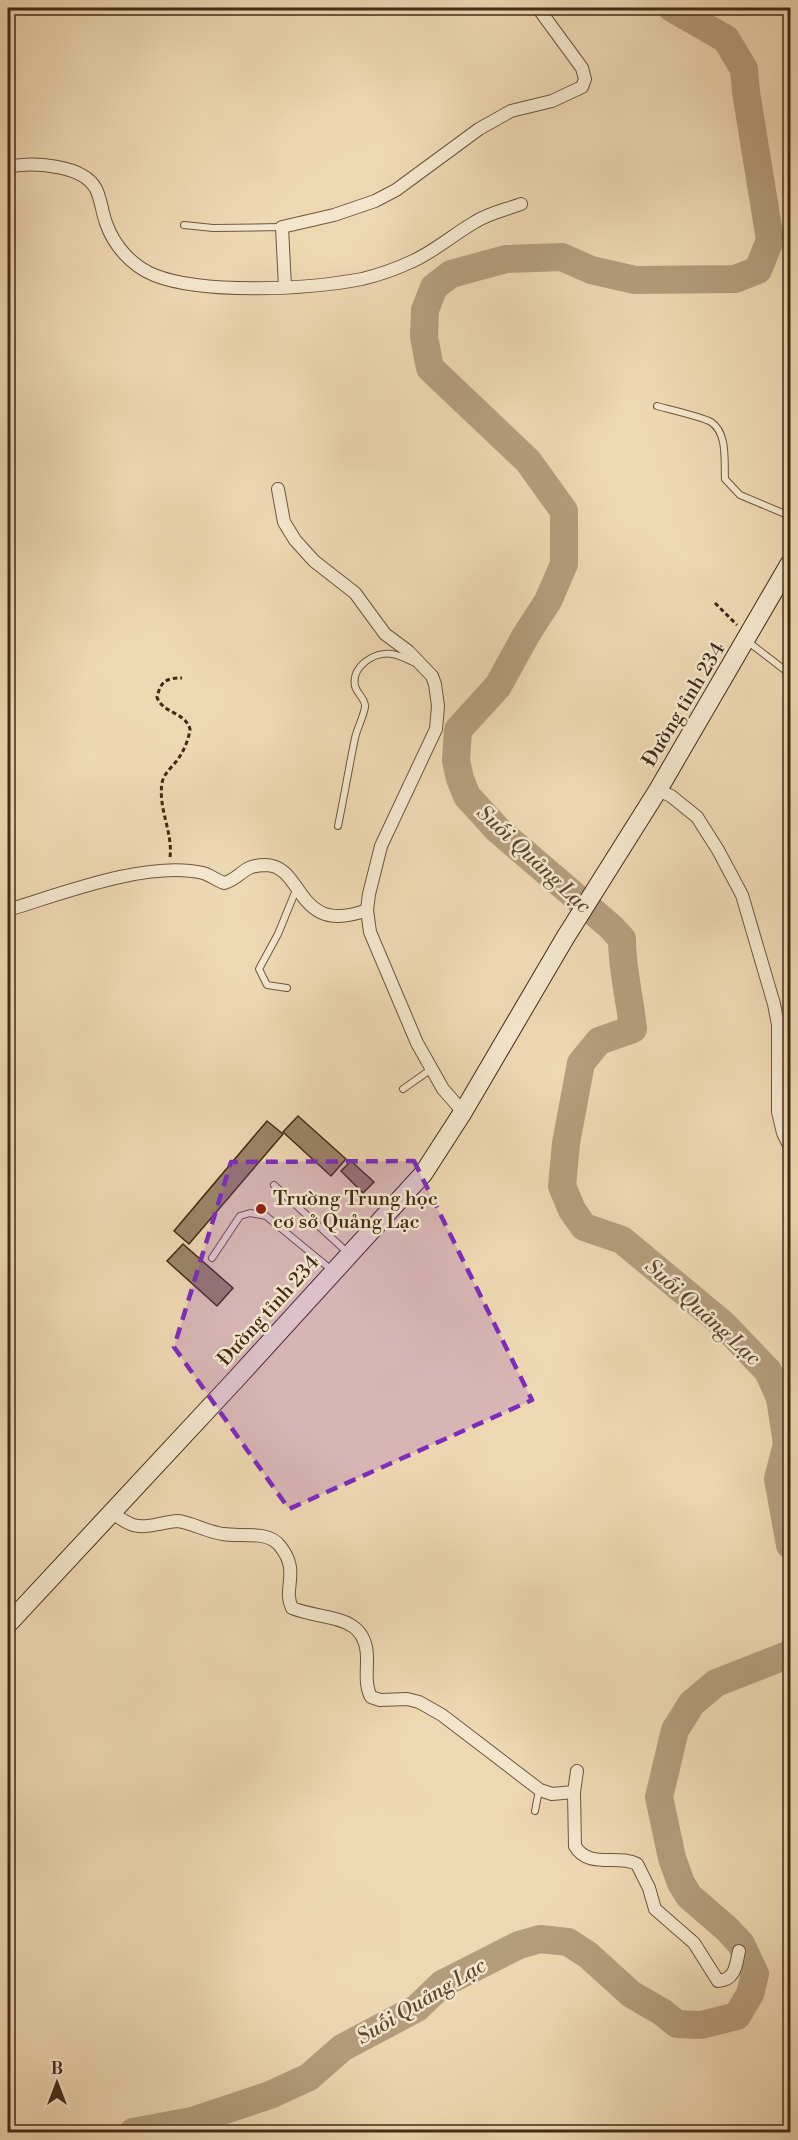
<svg xmlns="http://www.w3.org/2000/svg" width="798" height="2140" viewBox="0 0 798 2140" font-family="'Libre Bodoni',serif">
  <style>
    .lines { fill: none; stroke-linecap: round; stroke-linejoin: round }
    .river { stroke: #b49d7d; stroke-width: 28 }
    .building { fill: #9b8468; stroke: #422a17; stroke-width: 1.5 }
    .lane-casing { stroke: #6d563e; stroke-width: 8 }
    .street-casing { stroke: #6d563e; stroke-width: 14 }
    .secondary-casing { stroke: #422a17; stroke-width: 20 }
    .path { stroke: #422a17; stroke-width: 3; stroke-dasharray: 4.5 3; stroke-linecap: butt }
    .lane { stroke: #f4e6cd; stroke-width: 6 }
    .street { stroke: #f4e6cd; stroke-width: 12 }
    .secondary { stroke: #f4e6cd; stroke-width: 18 }
    .marked { fill: #7b2cbf; fill-opacity: 0.2; stroke: #7b2cbf; stroke-width: 4.5; stroke-dasharray: 12 8; stroke-linejoin: round }
    .poi-dot { fill: #8f2418; stroke: #f4e6cd; stroke-width: 2 }
    .labels { text-anchor: middle; stroke-width: 5; stroke-linejoin: round; paint-order: stroke }
    .street-label { font-size: 20px; fill: #422a17; stroke: #f4e6cd }
    .poi-label { font-size: 20px; fill: #422a17; stroke: #f4e6cd; text-anchor: start }
    .water-label { font-size: 21px; font-style: italic; fill: #5e4730; stroke: #f4e6cd }
  </style>
  <rect width="100%" height="100%" fill="#eed8b2"/>
  <filter id="stains"><feTurbulence type="fractalNoise" baseFrequency=".00333" numOctaves="4"/><feColorMatrix values="0 0 0 0 .2 0 0 0 0 .09 0 0 0 0 .02 0 0 0 .5 -.17"/></filter>
  <radialGradient id="worn" r=".72"><stop offset=".6" stop-color="#630" stop-opacity="0"/><stop offset="1" stop-color="#630" stop-opacity=".3"/></radialGradient>
  <g class="lines">
    <g class="river">
      <path d="M 672,8 L 726,39 L 744,69 L 746,92 L 770,240 L 758,270 L 735,279 L 635,280 L 591,270 L 562,257 L 506,259 L 451,274 L 434,287 L 425,310 L 424,337 L 430,368 L 528,461 L 564,511 L 564,564 L 548,601 L 526,635 L 498,686 L 458,730 L 456,760 L 460,779 L 467,796 L 498,830 L 611,927 L 622,939 C 622,970 630,999 633,1029 L 599,1041 L 581,1063 L 566,1143 L 562,1186 L 572,1210 L 584,1227 L 622,1240 L 723,1324 L 768,1371 L 780,1398 L 787,1444 L 778,1479 L 790,1545"/>
      <path d="M 133,2132 L 192,2121 L 270,2095 L 309,2077 L 342,2048 L 417,2008 L 442,1984 L 519,1945 L 540,1939 L 568,1942 L 588,1955 L 631,1994 L 662,2012 L 677,2024 L 701,2025 L 737,2016 L 750,1994 L 755,1974 L 741,1944 L 727,1929 L 689,1896 L 681,1883 L 672,1858 L 659,1797 L 675,1730 L 692,1703 L 716,1683 L 790,1654"/>
    </g>
  </g>
  <g class="building">
    <path d="M 298,1116 L 346,1159 L 331,1176 L 283,1132 Z"/>
    <path d="M 267,1121 L 283,1134 L 189,1244 L 174,1231 Z"/>
    <path d="M 351,1161 L 374,1182 L 363,1193 L 341,1171 Z"/>
    <path d="M 183,1244 L 233,1288 L 217,1306 L 167,1261 Z"/>
  </g>
  <g class="lines">
    <g class="lane-casing">
      <g id="lane">
        <path d="M 184,225 L 213,228 L 282,227"/>
        <path d="M 657,406 C 668,409 703,417 711,422 C 728,433 724,462 725,479 L 740,495 L 790,516"/>
        <path d="M 747,641 L 790,674"/>
        <path d="M 338,826 C 344,797 349,767 355,738 C 357,729 364,715 365,707 C 366,699 357,694 355,686 C 351,667 374,651 392,654 C 399,655 407,659 413,662"/>
        <path d="M 287,988 L 267,985 L 259,969 L 278,934 L 296,890"/>
        <path d="M 403,1089 L 430,1070"/>
        <path d="M 274,1185 L 347,1252"/>
        <path d="M 212,1258 L 240,1216 L 250,1213 L 266,1216 L 333,1271"/>
        <path d="M 535,1811 L 539,1790"/>
      </g>
    </g>
    <g class="street-casing">
      <g id="street">
        <path d="M 8,167 C 31,162 83,164 96,189 C 101,199 102,212 106,223 C 114,246 132,266 154,275 C 204,295 310,289 362,279 C 379,275 398,268 413,261 C 435,251 454,234 475,222 C 489,213 505,210 521,204"/>
        <path d="M 285,287 L 282,227 L 334,215 L 375,201 L 396,190 L 479,129 L 511,111 L 552,101 L 582,87 L 585,79 L 582,68 L 538,8"/>
        <path d="M 278,489 L 284,522 L 295,540 L 314,561 L 355,593 L 385,634 L 408,651 L 432,676 L 435,684 L 438,706 L 436,729 L 381,846 L 369,894 L 367,910 L 370,932 L 417,1043 L 443,1089 L 463,1112"/>
        <path d="M 658,790 L 671,796 L 697,817 L 718,850 L 742,895 L 774,1004 L 778,1025 L 778,1112 L 783,1133 L 790,1147"/>
        <path d="M 8,910 C 61,894 148,860 203,873 C 210,875 216,880 224,883 C 242,878 241,865 266,865 C 305,866 295,937 367,910"/>
        <path d="M 112,1513 C 131,1526 136,1529 159,1524 C 165,1523 172,1521 178,1521 C 193,1523 207,1532 223,1534 C 240,1537 268,1530 280,1546 C 301,1572 282,1588 292,1608 C 324,1621 368,1612 367,1660 C 367,1673 365,1686 371,1697 L 380,1700 L 407,1699 L 419,1702 L 442,1715 L 540,1790 L 552,1794 L 574,1792"/>
        <path d="M 577,1771 L 574,1792 L 575,1846 C 588,1869 618,1854 637,1864 L 649,1888 L 655,1909 L 694,1943 L 718,1981 C 736,1980 736,1964 739,1951"/>
      </g>
    </g>
    <g class="secondary-casing">
      <path id="secondary" d="M 8,1624 L 237,1378 L 423,1174 L 463,1112 L 565,938 L 658,790 L 790,563"/>
    </g>
    <g class="path">
      <path d="M 715,603 L 737,625"/>
      <path d="M 170,857 C 173,832 158,809 162,783 C 164,772 175,765 180,756 C 185,748 189,738 190,729 C 185,712 162,713 157,697 C 161,681 166,678 182,678"/>
    </g>
    <use href="#lane" class="lane"/>
    <use href="#street" class="street"/>
    <use href="#secondary" class="secondary"/>
  </g>
  <path class="marked" d="M 414,1161 L 532,1400 L 289,1509 L 174,1347 L 231,1162 Z"/>
  <circle class="poi-dot" cx="261" cy="1209" r="6"/>
  <g class="labels">
    <g class="street-label">
      <text transform="translate(683 704) rotate(-59)" y="7">Đường tỉnh 234</text>
      <text transform="translate(268 1310) rotate(-48)" y="7">Đường tỉnh 234</text>
    </g>
    <g class="poi-label">
      <text x="273" y="1205">Trường Trung học<tspan x="273" dy="23">cơ sở Quảng Lạc</tspan></text>
    </g>
    <g class="water-label">
      <text transform="translate(534 859) rotate(43)" y="7">Suối Quảng Lạc</text>
      <text transform="translate(703 1312) rotate(42)" y="7">Suối Quảng Lạc</text>
      <text transform="translate(421 2001) rotate(-31)" y="7">Suối Quảng Lạc</text>
    </g>
  </g>
  <rect width="798" height="2140" fill="none" stroke="#eed8b2" stroke-width="30"/>
  <rect x="9" y="9" width="780" height="2122" fill="none" stroke="#422a17" stroke-width="3"/>
  <rect x="15" y="15" width="768" height="2110" fill="none" stroke="#422a17" stroke-width="1.5"/>
  <g transform="translate(57 2083)" stroke="#f4e6cd" stroke-width="4.5" paint-order="stroke">
  <path d="M0-4.5L10 22L0 15L-10 22Z" fill="#422a17"/>
  <text y="-9" font-size="16" font-weight="bold" text-anchor="middle" fill="#422a17">B</text>
  </g>
  <rect width="100%" height="100%" filter="url(#stains)"/>
  <rect width="100%" height="100%" fill="url(#worn)"/>
</svg>
